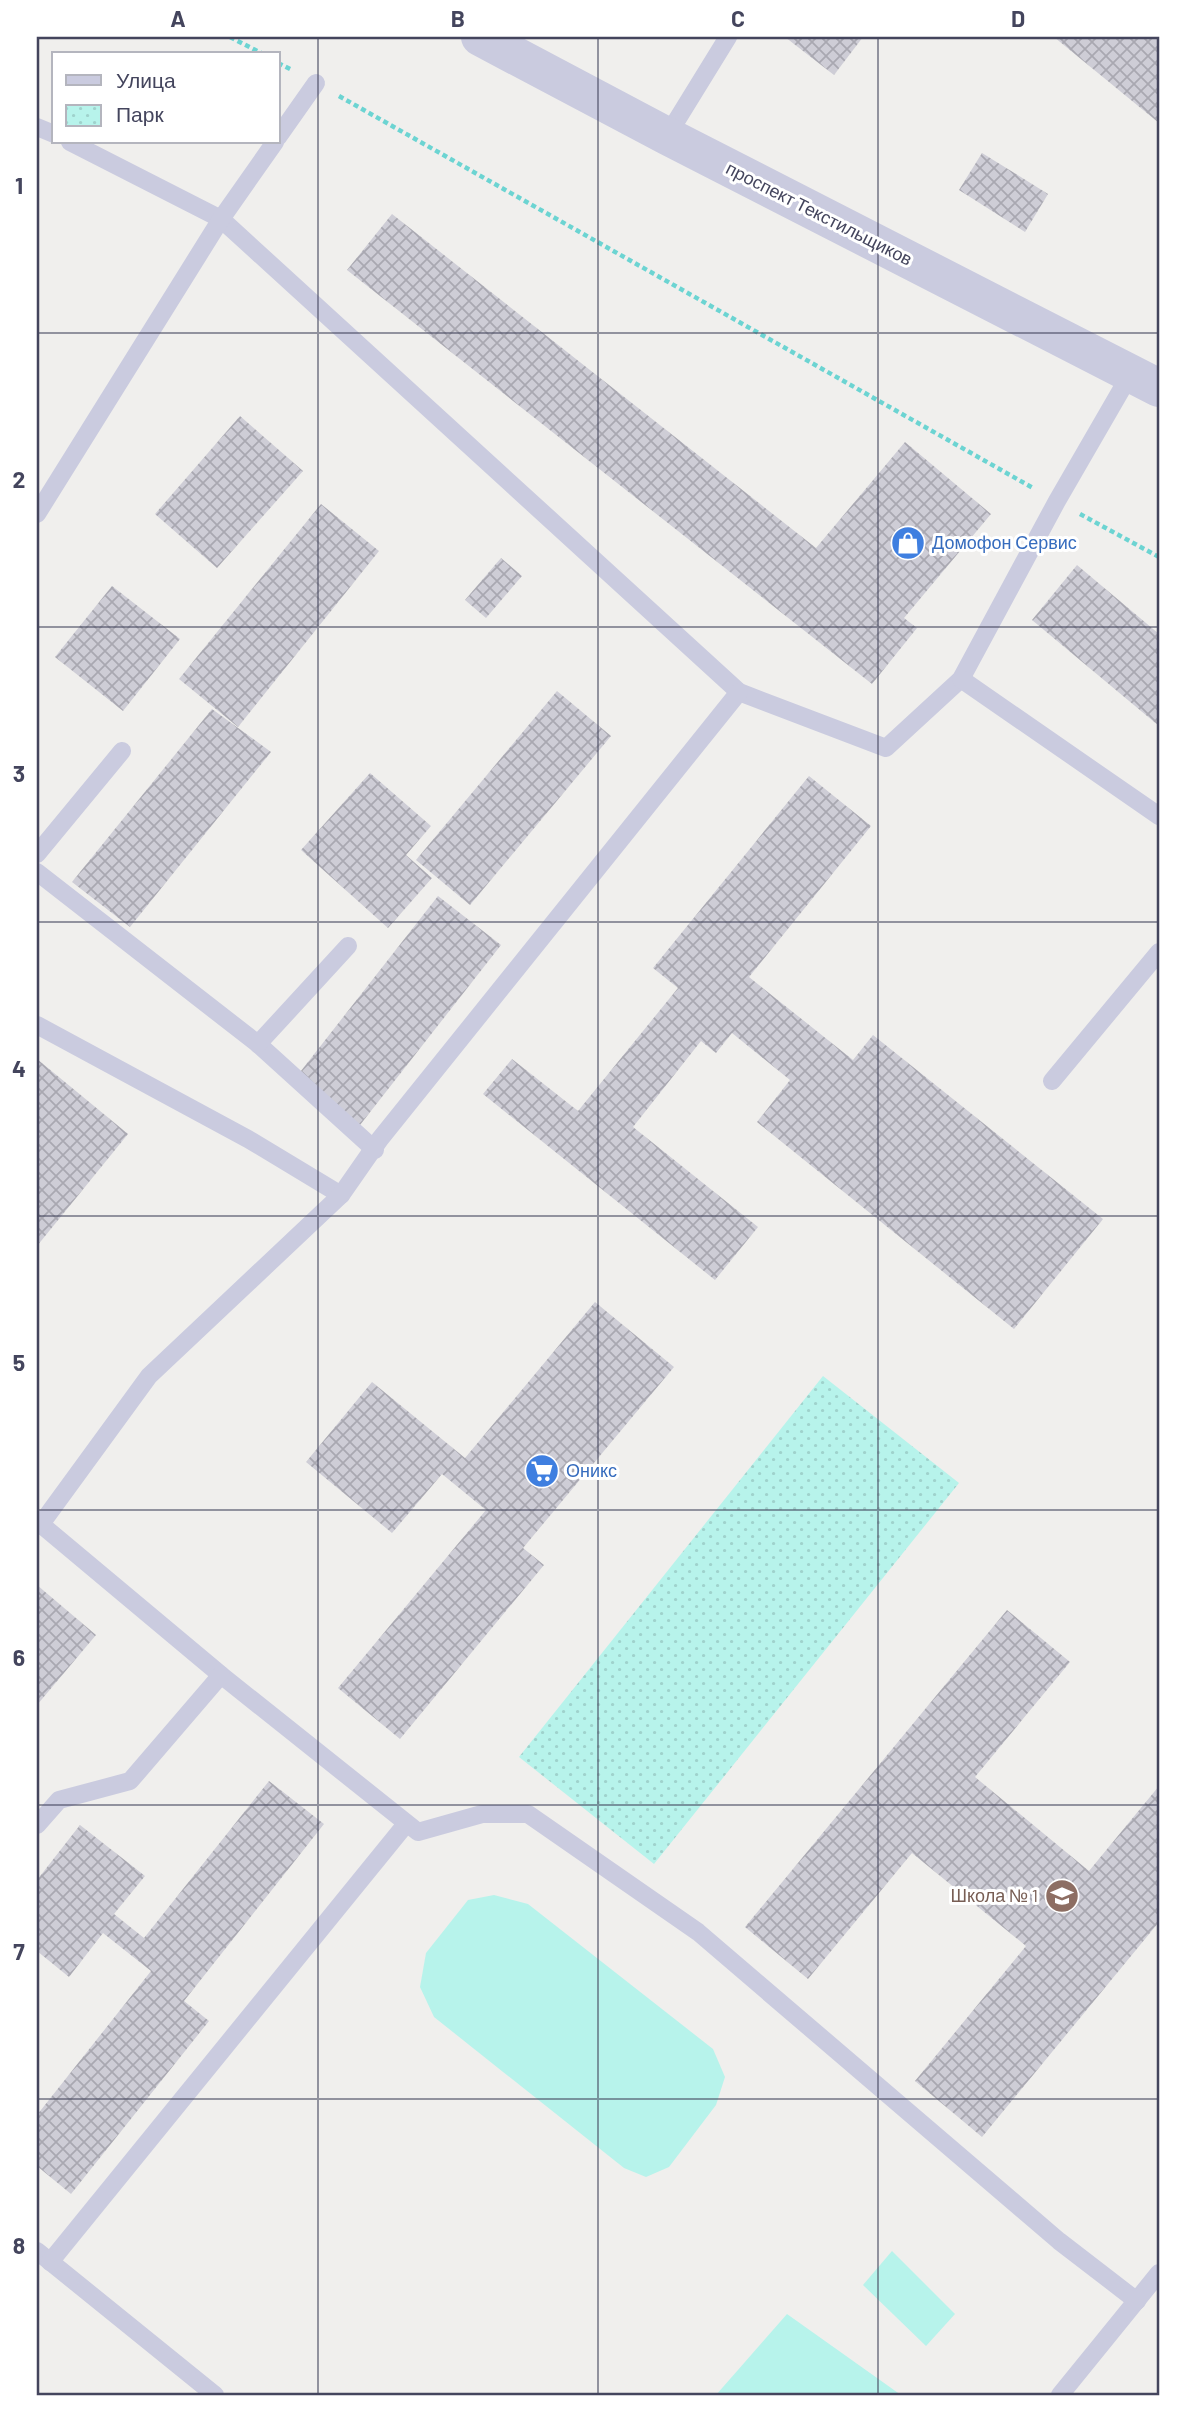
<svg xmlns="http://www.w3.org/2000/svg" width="1196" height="2432" viewBox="0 0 1196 2432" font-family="Barlow,sans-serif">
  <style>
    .park { fill: url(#park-dots) }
    .garden { fill: #b7f3eb }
    .building { fill: url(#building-cross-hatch) }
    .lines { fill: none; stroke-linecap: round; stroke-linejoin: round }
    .path { stroke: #6cd4d2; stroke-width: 4.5; stroke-dasharray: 5 3.5; stroke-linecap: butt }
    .service { stroke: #cacbdf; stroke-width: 18 }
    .tertiary { stroke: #cacbdf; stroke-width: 38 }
    .grid { fill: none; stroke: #44455d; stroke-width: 2; stroke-opacity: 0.55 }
    .labels { text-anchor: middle; stroke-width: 6; stroke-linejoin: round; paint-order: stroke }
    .street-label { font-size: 18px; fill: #44455d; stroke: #fff }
    .shop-label { font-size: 18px; fill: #366cbe; stroke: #fff; text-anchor: start }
    .education-label { font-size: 18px; fill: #785e54; stroke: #fff; text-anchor: end }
    .neatline { fill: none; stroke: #44455d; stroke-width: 2.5 }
    .grid-label { font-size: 23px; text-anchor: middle; font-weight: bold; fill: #44455d }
  </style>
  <defs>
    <pattern id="park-dots" width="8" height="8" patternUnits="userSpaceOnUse" patternTransform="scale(1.75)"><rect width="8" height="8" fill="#b7f3eb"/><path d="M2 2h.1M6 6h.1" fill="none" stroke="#9fd2cc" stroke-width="1.8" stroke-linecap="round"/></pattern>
    <pattern id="building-cross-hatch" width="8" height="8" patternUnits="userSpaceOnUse" patternTransform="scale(1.75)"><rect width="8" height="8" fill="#cecdd6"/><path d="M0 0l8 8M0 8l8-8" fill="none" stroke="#a9a8b1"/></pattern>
  </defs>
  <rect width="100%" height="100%" fill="#f0efed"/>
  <path class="park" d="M 823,1376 L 959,1483 L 654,1864 L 519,1757 Z"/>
  <g class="garden">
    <path d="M 494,1895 L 528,1904 L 713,2049 L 725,2077 L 716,2105 L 669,2167 L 646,2177 L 624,2168 L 434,2017 L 420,1987 L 426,1953 L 468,1900 Z"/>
    <path d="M 892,2251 L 955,2314 L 926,2346 L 863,2285 Z"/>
    <path d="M 787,2314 L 901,2395 L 716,2395 Z"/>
  </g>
  <g class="building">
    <path d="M 785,37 L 863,37 L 834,75 Z"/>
    <path d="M 1054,37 L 1159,37 L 1159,123 Z"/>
    <path d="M 982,153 L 1048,194 L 1025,232 L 959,190 Z"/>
    <path d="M 392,214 L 816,548 L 905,442 L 991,514 L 904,618 L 917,628 L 872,684 L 347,270 Z"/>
    <path d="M 240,416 L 303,471 L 217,568 L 155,514 Z"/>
    <path d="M 321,504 L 379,551 L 238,727 L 179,679 Z"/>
    <path d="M 501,558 L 522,576 L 486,618 L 465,600 Z"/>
    <path d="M 1077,565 L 1159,634 L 1159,726 L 1032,620 Z"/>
    <path d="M 112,586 L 180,639 L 123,711 L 55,657 Z"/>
    <path d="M 557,691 L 611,736 L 470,905 L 416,860 Z"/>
    <path d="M 212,709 L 271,752 L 130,927 L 72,882 Z"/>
    <path d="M 370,773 L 431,826 L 406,855 L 432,878 L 388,928 L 301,850 Z"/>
    <path d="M 809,776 L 871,826 L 749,977 L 853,1060 L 873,1035 L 1103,1219 L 1014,1329 L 757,1122 L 790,1080 L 732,1033 L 716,1053 L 701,1041 L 633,1127 L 758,1227 L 715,1280 L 483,1094 L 512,1059 L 578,1111 L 678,988 L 653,968 Z"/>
    <path d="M 438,896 L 501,945 L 360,1125 L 297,1076 Z"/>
    <path d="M 37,1059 L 128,1134 L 37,1246 Z"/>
    <path d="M 595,1302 L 674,1367 L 523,1548 L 544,1565 L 400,1739 L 338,1688 L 486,1510 L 442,1474 L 392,1533 L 306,1462 L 372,1382 L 465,1458 Z"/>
    <path d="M 37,1585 L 96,1635 L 37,1705 Z"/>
    <path d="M 1007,1610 L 1070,1662 L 975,1777 L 1089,1871 L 1159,1786 L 1159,1922 L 982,2137 L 915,2081 L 1026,1946 L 912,1853 L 808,1979 L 745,1927 Z"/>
    <path d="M 269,1781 L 324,1824 L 184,2001 L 209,2021 L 71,2194 L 37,2166 L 37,2115 L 151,1971 L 103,1933 L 69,1977 L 37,1951 L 37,1880 L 80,1825 L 145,1876 L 114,1914 L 144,1938 Z"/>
  </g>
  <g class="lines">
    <g class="path">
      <path d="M 230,37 L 263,54"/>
      <path d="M 278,63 L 292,70"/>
      <path d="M 339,96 L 1033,488"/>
      <path d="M 1080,514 L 1159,557"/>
    </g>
    <g class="service">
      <path d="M 37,127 L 54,134"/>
      <path d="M 667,136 L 728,37"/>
      <path d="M 278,137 L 316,83"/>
      <path d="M 70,142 L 221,219 L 739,692 L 886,748 L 961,679 L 1057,501 L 1131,373"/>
      <path d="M 37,514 L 221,219 L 275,142"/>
      <path d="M 961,679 L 1159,816"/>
      <path d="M 37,854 L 122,751"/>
      <path d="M 37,872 L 258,1044 L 375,1150"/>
      <path d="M 37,1025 L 248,1139 L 341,1195"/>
      <path d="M 258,1044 L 348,946"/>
      <path d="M 1052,1081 L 1159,952"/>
      <path d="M 37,1521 L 221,1675 L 418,1832 L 482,1814 L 528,1814 L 698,1932 L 1059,2241 L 1137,2301"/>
      <path d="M 37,1526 L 41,1524 L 149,1376 L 341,1195 L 380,1139 L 739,692"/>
      <path d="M 37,1825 L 59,1800 L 130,1781 L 221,1675"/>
      <path d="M 37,2251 L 215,2395"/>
      <path d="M 50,2262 L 406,1824"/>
      <path d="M 1060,2395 L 1159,2273"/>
    </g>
    <path class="tertiary" d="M 480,37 L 667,136 L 1159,388"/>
  </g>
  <path class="grid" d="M 318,37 L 318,2395M 598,37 L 598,2395M 878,37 L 878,2395M 37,333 L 1159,333M 37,627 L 1159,627M 37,922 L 1159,922M 37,1216 L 1159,1216M 37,1510 L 1159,1510M 37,1805 L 1159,1805M 37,2099 L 1159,2099"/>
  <defs>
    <g id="shop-disc" transform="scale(1.75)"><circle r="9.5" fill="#3f7fe0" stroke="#fff"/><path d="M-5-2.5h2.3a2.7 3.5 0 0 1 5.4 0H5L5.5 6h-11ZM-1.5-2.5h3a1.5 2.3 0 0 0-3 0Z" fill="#fff"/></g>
    <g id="supermarket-disc" transform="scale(1.75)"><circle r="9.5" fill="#3f7fe0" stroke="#fff"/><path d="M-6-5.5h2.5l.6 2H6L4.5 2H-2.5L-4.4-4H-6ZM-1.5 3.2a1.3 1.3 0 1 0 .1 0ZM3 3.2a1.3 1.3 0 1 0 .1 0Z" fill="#fff"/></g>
    <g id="school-disc" transform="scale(1.75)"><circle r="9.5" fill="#8d6e63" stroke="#fff"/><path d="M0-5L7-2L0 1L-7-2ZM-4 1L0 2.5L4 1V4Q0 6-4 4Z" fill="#fff"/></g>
  </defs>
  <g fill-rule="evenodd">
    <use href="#shop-disc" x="908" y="543"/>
    <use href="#supermarket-disc" x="542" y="1471"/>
    <use href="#school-disc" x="1062" y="1896"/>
  </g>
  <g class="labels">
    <g class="street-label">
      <text transform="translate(819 214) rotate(27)" y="6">проспект Текстильщиков</text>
    </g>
    <g class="shop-label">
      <text x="932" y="549">Домофон Сервис</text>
      <text x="566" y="1477">Оникс</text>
    </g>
    <g class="education-label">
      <text x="1038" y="1902">Школа № 1</text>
    </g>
  </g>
  <rect width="1196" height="2432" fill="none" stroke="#ffffff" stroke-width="77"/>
  <rect x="52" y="52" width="228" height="91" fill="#ffffff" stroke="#b4b5be" stroke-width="2"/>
  <rect x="66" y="75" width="35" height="10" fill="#cacbdf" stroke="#b4b5be" stroke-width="2"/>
  <text x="116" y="88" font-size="21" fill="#44455d">Улица</text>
  <rect x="66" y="105" width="35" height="21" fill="url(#park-dots)" stroke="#b4b5be" stroke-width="2"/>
  <text x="116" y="122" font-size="21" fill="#44455d">Парк</text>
  <rect x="38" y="38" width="1120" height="2356" class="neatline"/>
  <g class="grid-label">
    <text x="178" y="27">A</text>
    <text x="458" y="27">B</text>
    <text x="738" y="27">C</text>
    <text x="1018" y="27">D</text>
    <text x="19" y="194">1</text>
    <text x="19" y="488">2</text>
    <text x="19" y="782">3</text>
    <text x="19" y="1077">4</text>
    <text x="19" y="1371">5</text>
    <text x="19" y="1666">6</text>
    <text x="19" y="1960">7</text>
    <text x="19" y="2254">8</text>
  </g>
</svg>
